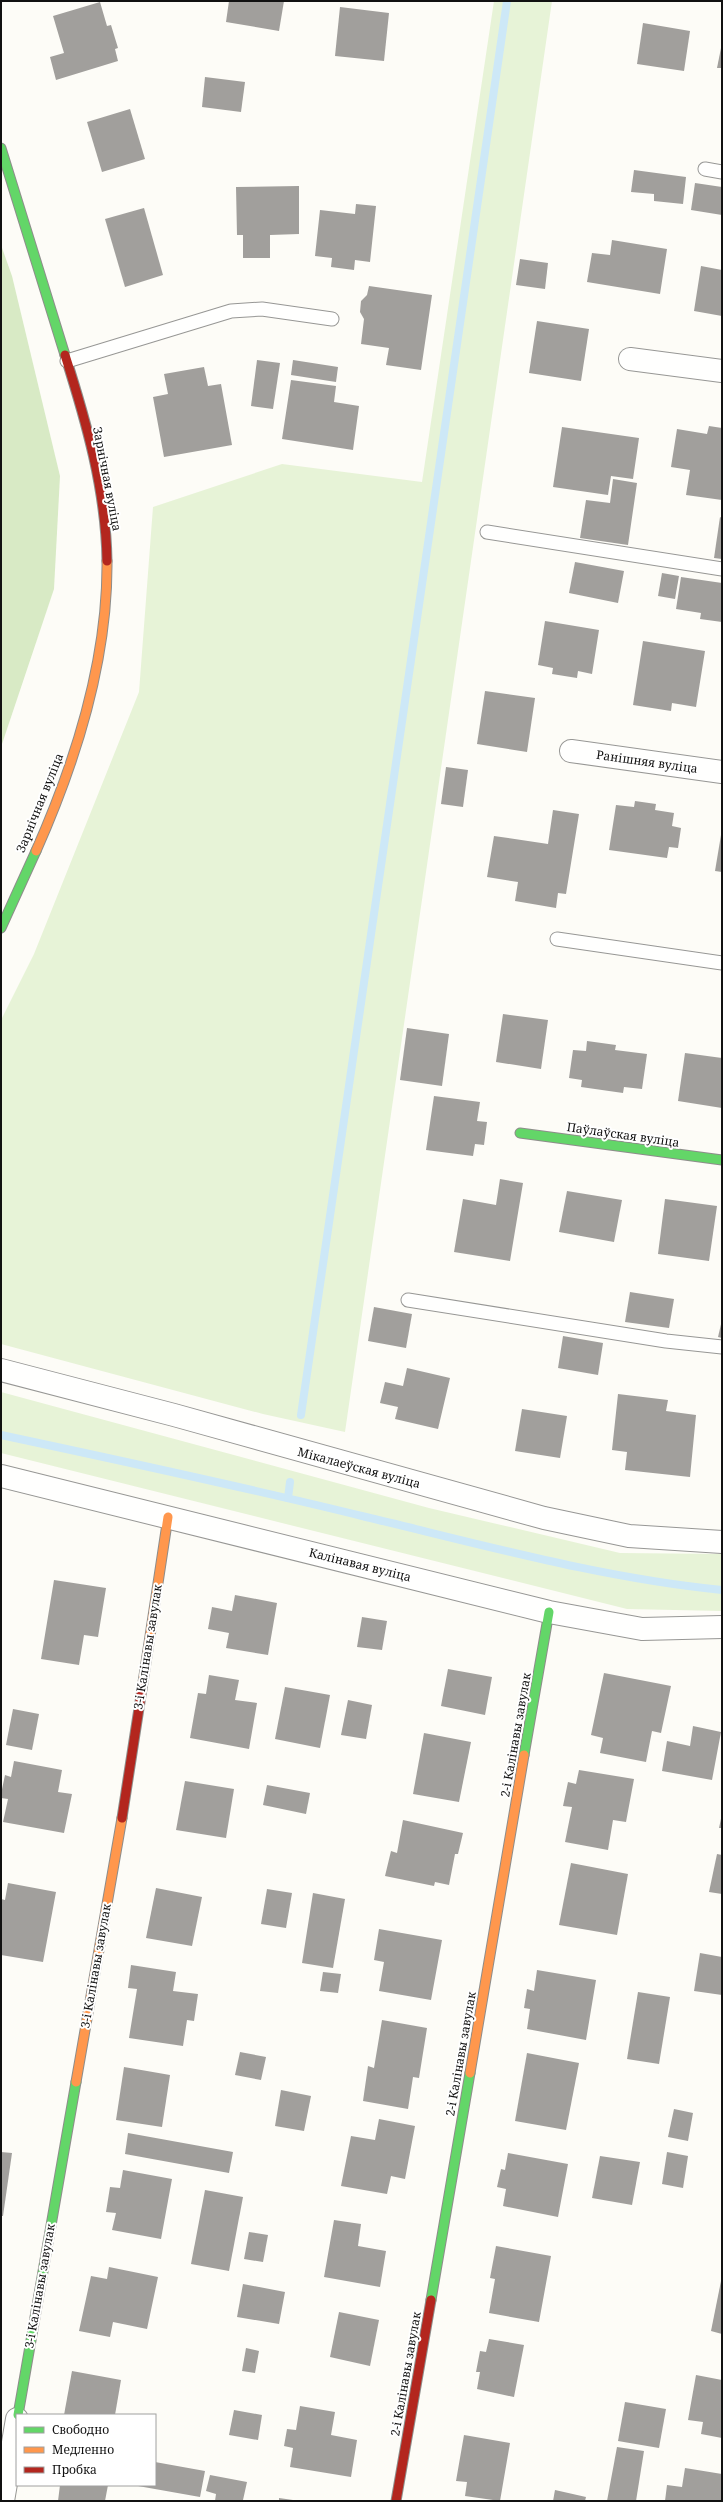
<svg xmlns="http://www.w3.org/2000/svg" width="723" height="2502" viewBox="0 0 723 2502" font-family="'Noto Serif',serif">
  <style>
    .green { fill: #e7f3d7 }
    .forest { fill: #d8eac5 }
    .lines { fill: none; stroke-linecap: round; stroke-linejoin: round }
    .stream { stroke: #cde8f7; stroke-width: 8 }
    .building { fill: #a19f9c }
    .lane-casing { stroke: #979795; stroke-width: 15 }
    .street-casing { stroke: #979795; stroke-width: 24 }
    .fast-casing { stroke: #8e8d8b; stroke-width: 11 }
    .slow-casing { stroke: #8e8d8b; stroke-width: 11 }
    .jam-casing { stroke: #8e8d8b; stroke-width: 11 }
    .lane { stroke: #fffffe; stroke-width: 13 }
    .street { stroke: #fffffe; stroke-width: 22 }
    .fast { stroke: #63d668; stroke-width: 9 }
    .slow { stroke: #ff974d; stroke-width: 9 }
    .jam { stroke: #b3261e; stroke-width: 9 }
    .labels { text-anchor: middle; stroke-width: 4; stroke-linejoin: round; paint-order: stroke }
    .street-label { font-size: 12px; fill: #111; stroke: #fff }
  </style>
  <rect width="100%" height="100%" fill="#fdfcf7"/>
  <g class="green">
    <path d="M 494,1 L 552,1 L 345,1432 L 263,1414 L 1,1344 L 1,1020 L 34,954 L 139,692 L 153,507 L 282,464 L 422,482 Z"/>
    <path d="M 1,1392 L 429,1508 L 620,1553 L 722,1554 L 722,1611 L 627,1609 L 1,1453 Z"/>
  </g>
  <path class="forest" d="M 1,245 L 12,276 L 60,476 L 54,589 L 1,747 Z"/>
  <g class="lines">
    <g class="stream">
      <path d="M 301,1415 L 507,1"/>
      <path d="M 1,1435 C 123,1461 245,1487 366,1517 C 484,1545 601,1578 722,1590"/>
      <path d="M 288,1498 L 290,1482"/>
    </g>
  </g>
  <g class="building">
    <path d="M 229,1 L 284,1 L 279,31 L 226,22 Z"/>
    <path d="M 100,2 L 107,26 L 111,25 L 118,48 L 115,49 L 118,61 L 56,80 L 50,57 L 64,53 L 53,16 Z"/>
    <path d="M 340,7 L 389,13 L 384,61 L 335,56 Z"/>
    <path d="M 643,23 L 690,31 L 684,71 L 637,64 Z"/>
    <path d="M 722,43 L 722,68 L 717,68 Z"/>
    <path d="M 205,77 L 245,82 L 241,112 L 202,107 Z"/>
    <path d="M 130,109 L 145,159 L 102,172 L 87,122 Z"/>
    <path d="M 634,170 L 686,177 L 683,204 L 654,201 L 654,194 L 631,192 Z"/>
    <path d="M 695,183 L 722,187 L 722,215 L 691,210 Z"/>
    <path d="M 299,186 L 299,234 L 270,235 L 270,258 L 243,258 L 243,235 L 237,235 L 236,187 Z"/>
    <path d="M 356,204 L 376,206 L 370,262 L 355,260 L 354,270 L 331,267 L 332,258 L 315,256 L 320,210 L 355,214 Z"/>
    <path d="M 144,208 L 163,275 L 125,287 L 105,219 Z"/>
    <path d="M 612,240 L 667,249 L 660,294 L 587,282 L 592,253 L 610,255 Z"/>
    <path d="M 520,259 L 548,263 L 545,289 L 516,285 Z"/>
    <path d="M 701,266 L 722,270 L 722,316 L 694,311 Z"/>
    <path d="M 369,286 L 432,295 L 421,370 L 386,365 L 389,348 L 361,344 L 364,319 L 360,312 L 361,301 L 367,295 Z"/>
    <path d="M 537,321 L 589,329 L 581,381 L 529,373 Z"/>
    <path d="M 257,360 L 280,363 L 273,409 L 251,406 Z"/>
    <path d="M 293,360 L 338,367 L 336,382 L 291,375 Z"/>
    <path d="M 204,367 L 208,386 L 221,384 L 232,445 L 164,457 L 153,397 L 168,394 L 164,374 Z"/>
    <path d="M 291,380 L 336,386 L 334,402 L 359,406 L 353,450 L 282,439 Z"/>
    <path d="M 709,426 L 722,428 L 722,500 L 686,495 L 690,470 L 671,467 L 677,429 L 707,434 Z"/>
    <path d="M 562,427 L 639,438 L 633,479 L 611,476 L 608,495 L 553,487 Z"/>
    <path d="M 613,479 L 637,483 L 628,545 L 580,538 L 586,500 L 610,503 Z"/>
    <path d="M 720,517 L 722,518 L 722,559 L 714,558 Z"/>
    <path d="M 575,562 L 624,571 L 618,603 L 569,593 Z"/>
    <path d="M 662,573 L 679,576 L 675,599 L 658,596 Z"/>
    <path d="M 681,577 L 722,583 L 722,622 L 700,619 L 701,613 L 676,609 Z"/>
    <path d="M 545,621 L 599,630 L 592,674 L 578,671 L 577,678 L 552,674 L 553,668 L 538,665 Z"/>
    <path d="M 643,641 L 705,651 L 696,707 L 672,703 L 671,711 L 633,705 Z"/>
    <path d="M 485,691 L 535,698 L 527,752 L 477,744 Z"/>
    <path d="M 446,767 L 468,770 L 463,807 L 441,804 Z"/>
    <path d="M 635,801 L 656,804 L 655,810 L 674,813 L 672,826 L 681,828 L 678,848 L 669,847 L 667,858 L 609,850 L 616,805 L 634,807 Z"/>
    <path d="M 553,810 L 579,814 L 566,894 L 558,893 L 556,908 L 515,901 L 518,882 L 487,877 L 494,836 L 548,844 Z"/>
    <path d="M 722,829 L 722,872 L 715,871 Z"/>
    <path d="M 503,1014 L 548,1020 L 541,1069 L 496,1062 Z"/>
    <path d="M 407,1028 L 449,1034 L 442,1086 L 400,1080 Z"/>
    <path d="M 587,1041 L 616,1045 L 615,1050 L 647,1054 L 642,1089 L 624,1087 L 623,1093 L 581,1087 L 582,1080 L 569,1078 L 573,1050 L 586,1051 Z"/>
    <path d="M 685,1053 L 722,1058 L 722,1108 L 678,1101 Z"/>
    <path d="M 434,1096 L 480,1102 L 477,1121 L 487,1122 L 484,1145 L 475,1144 L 473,1156 L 426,1150 Z"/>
    <path d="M 500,1179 L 523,1183 L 510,1261 L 454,1252 L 463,1199 L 496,1205 Z"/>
    <path d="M 567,1191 L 622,1200 L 614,1242 L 559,1232 Z"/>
    <path d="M 665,1199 L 717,1206 L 709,1261 L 658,1254 Z"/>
    <path d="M 630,1292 L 674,1299 L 669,1328 L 625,1322 Z"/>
    <path d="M 374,1307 L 412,1314 L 406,1348 L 368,1341 Z"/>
    <path d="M 722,1320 L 722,1338 L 718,1337 Z"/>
    <path d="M 563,1336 L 603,1343 L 598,1375 L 558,1368 Z"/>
    <path d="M 407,1368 L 450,1378 L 438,1429 L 395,1419 L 398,1407 L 380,1403 L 385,1382 L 403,1386 Z"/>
    <path d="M 618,1394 L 668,1400 L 666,1411 L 696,1415 L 690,1477 L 625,1470 L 627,1452 L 612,1450 Z"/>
    <path d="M 522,1409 L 567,1416 L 560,1458 L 515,1451 Z"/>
    <path d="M 54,1580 L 106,1588 L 98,1637 L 84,1635 L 79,1665 L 41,1659 Z"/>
    <path d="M 235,1595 L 277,1603 L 268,1655 L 226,1648 L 229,1633 L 208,1629 L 212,1607 L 232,1611 Z"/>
    <path d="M 362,1617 L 387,1621 L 382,1650 L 357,1647 Z"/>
    <path d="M 448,1669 L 492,1677 L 485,1715 L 441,1706 Z"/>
    <path d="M 604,1673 L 671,1686 L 661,1733 L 652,1731 L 646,1762 L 600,1753 L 603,1738 L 591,1735 Z"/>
    <path d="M 209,1675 L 239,1680 L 235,1700 L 257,1703 L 249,1749 L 190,1738 L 198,1693 L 206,1694 Z"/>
    <path d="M 285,1687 L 330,1695 L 320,1748 L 275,1739 Z"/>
    <path d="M 348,1700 L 372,1705 L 366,1739 L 341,1735 Z"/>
    <path d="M 13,1709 L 39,1714 L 32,1750 L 6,1745 Z"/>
    <path d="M 693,1726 L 721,1732 L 712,1780 L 662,1771 L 667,1741 L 690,1746 Z"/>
    <path d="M 424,1733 L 471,1742 L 459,1802 L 413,1794 Z"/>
    <path d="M 14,1761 L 62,1770 L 58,1792 L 72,1794 L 64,1833 L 3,1822 L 8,1799 L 1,1798 L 1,1794 L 5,1775 L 11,1777 Z"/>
    <path d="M 579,1770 L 634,1779 L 626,1822 L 613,1820 L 608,1850 L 565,1842 L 572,1807 L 563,1806 L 568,1782 L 576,1784 Z"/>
    <path d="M 185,1781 L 234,1789 L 226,1838 L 176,1830 Z"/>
    <path d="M 267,1785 L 310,1793 L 306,1814 L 263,1805 Z"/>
    <path d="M 722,1814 L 722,1828 L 719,1828 Z"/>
    <path d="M 403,1820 L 463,1833 L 458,1854 L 455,1854 L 449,1885 L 435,1882 L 434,1886 L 385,1876 L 391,1851 L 397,1853 Z"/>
    <path d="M 717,1854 L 722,1855 L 722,1894 L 709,1892 Z"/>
    <path d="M 571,1863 L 628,1874 L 617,1935 L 559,1925 Z"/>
    <path d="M 8,1883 L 56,1892 L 43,1962 L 1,1955 L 1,1899 L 5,1900 Z"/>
    <path d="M 156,1888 L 202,1897 L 192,1946 L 146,1938 Z"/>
    <path d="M 267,1889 L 292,1893 L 286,1928 L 261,1924 Z"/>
    <path d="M 313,1893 L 345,1899 L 333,1968 L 302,1963 Z"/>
    <path d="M 379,1929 L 442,1940 L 431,2000 L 379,1991 L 384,1962 L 374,1960 Z"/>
    <path d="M 700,1953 L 722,1957 L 722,1995 L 694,1991 Z"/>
    <path d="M 131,1965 L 176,1972 L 173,1991 L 198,1994 L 194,2021 L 187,2020 L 183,2046 L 129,2038 L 137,1989 L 128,1988 Z"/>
    <path d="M 537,1970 L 596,1980 L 586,2040 L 527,2029 L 530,2009 L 524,2008 L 527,1989 L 534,1991 Z"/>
    <path d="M 323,1972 L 341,1974 L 338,1993 L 320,1991 Z"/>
    <path d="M 638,1992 L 670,1997 L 659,2064 L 627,2059 Z"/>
    <path d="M 382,2020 L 427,2028 L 419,2078 L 413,2077 L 408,2109 L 363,2101 L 368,2066 L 374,2068 Z"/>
    <path d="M 240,2052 L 266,2057 L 261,2080 L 235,2075 Z"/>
    <path d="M 527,2053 L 579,2063 L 566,2130 L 515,2121 Z"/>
    <path d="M 124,2067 L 170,2075 L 162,2127 L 116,2120 Z"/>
    <path d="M 281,2090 L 311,2096 L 304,2131 L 275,2126 Z"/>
    <path d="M 674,2109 L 693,2113 L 688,2141 L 668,2137 Z"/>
    <path d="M 379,2119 L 415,2126 L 405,2179 L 391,2176 L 387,2194 L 341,2186 L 351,2136 L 375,2140 Z"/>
    <path d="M 128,2133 L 233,2152 L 229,2173 L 125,2154 Z"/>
    <path d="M 1,2152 L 12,2153 L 3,2216 L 1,2216 Z"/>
    <path d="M 667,2152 L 688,2156 L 683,2188 L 662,2184 Z"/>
    <path d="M 508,2153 L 568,2164 L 558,2217 L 503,2206 L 506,2189 L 497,2187 L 501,2169 L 505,2170 Z"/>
    <path d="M 600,2156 L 640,2162 L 632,2205 L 592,2198 Z"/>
    <path d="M 123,2170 L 172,2179 L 161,2239 L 112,2230 L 116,2213 L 106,2212 L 110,2187 L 120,2188 Z"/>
    <path d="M 205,2190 L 243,2197 L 229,2271 L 191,2264 Z"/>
    <path d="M 334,2220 L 361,2224 L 358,2246 L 386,2251 L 380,2287 L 324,2277 Z"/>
    <path d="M 249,2232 L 268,2235 L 263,2262 L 244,2259 Z"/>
    <path d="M 496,2246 L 551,2256 L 539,2322 L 489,2313 L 495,2279 L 490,2278 Z"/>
    <path d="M 109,2267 L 158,2277 L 147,2329 L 113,2322 L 110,2337 L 79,2331 L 91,2276 L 107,2279 Z"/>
    <path d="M 722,2276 L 722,2334 L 711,2331 Z"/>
    <path d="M 243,2284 L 285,2292 L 279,2324 L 237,2317 Z"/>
    <path d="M 339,2312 L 379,2320 L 370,2366 L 330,2357 Z"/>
    <path d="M 489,2339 L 524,2345 L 514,2397 L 477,2389 L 480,2372 L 476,2372 L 480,2351 L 486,2352 Z"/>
    <path d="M 246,2348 L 259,2351 L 255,2373 L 242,2371 Z"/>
    <path d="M 72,2371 L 121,2380 L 115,2415 L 64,2415 Z"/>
    <path d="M 696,2375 L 722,2380 L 722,2438 L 701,2434 L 703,2422 L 688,2420 Z"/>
    <path d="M 625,2402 L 666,2409 L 659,2448 L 618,2441 Z"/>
    <path d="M 300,2406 L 335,2412 L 331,2435 L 357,2440 L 351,2477 L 290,2467 L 293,2448 L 284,2446 L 287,2429 L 296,2430 Z"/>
    <path d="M 234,2410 L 262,2415 L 258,2440 L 229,2435 Z"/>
    <path d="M 464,2435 L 510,2443 L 500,2501 L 465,2496 L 467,2482 L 456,2481 Z"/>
    <path d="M 617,2447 L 644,2451 L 636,2501 L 607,2501 Z"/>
    <path d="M 155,2462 L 205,2471 L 200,2497 L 138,2486 L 155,2485 Z"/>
    <path d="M 685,2468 L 722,2474 L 722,2501 L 665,2501 L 667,2485 L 682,2487 Z"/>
    <path d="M 210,2475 L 247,2482 L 243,2500 L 215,2501 L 216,2494 L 206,2491 Z"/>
    <path d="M 60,2485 L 108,2485 L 105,2501 L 58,2501 Z"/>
    <path d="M 555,2490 L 586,2497 L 585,2501 L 553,2501 Z"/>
    <path d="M 279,2498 L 293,2500 L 293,2501 L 279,2501 Z"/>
  </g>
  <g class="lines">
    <g class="lane-casing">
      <g id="lane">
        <path d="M 705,169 L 722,172"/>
        <path d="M 67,361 L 231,311 L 262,309 L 332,319"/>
        <path d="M 487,532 L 722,569"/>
        <path d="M 557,939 L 722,963"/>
        <path d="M 408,1300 L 666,1341 L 722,1347"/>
      </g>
    </g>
    <g class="street-casing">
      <g id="street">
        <path d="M 630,359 L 722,371"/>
        <path d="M 571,751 L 722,772"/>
        <path d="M 1,1370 L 174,1415 L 544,1518 L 629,1536 L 722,1542"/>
        <path d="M 1,1476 L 549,1612 L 642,1629 L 722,1627"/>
        <path d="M 3,2501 L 17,2419"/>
      </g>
    </g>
    <g class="fast-casing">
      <g id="fast">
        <path d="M 1,148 L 65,355"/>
        <path d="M 1,928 L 36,851"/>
        <path d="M 520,1133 L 722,1160"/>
        <path d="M 524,1755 L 549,1612"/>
        <path d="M 431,2300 L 470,2073"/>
        <path d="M 18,2415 L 76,2082"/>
      </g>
    </g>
    <g class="slow-casing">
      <g id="slow">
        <path d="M 36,851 C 76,761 108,661 107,561"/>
        <path d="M 142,1689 L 168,1517"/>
        <path d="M 470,2073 L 524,1755"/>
        <path d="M 76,2082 L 122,1818"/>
      </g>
    </g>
    <g class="jam-casing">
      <g id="jam">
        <path d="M 65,355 C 86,421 106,490 107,561"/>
        <path d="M 122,1818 L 142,1689"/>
        <path d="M 396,2501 L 431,2300"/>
      </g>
    </g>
    <use href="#lane" class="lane"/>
    <use href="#street" class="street"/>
    <use href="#fast" class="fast"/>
    <use href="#slow" class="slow"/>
    <use href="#jam" class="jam"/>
  </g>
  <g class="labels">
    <g class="street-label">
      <text transform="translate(107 479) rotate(79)" y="4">Зарнічная вуліца</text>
      <text transform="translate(647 762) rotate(8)" y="4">Ранішняя вуліца</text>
      <text transform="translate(40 803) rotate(-68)" y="4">Зарнічная вуліца</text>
      <text transform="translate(623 1135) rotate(8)" y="4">Паўлаўская вуліца</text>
      <text transform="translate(359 1468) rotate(15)" y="4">Мікалаеўская вуліца</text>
      <text transform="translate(360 1565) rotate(14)" y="4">Калінавая вуліца</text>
      <text transform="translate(148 1647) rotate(-81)" y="4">3-і Калінавы завулак</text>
      <text transform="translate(516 1735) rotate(-80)" y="4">2-і Калінавы завулак</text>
      <text transform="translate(96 1966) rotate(-80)" y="4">3-і Калінавы завулак</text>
      <text transform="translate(461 2054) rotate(-80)" y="4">2-і Калінавы завулак</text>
      <text transform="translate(40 2286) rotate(-80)" y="4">3-і Калінавы завулак</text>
      <text transform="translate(406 2374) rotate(-80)" y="4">2-і Калінавы завулак</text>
    </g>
  </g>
  <rect width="723" height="2502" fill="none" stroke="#111111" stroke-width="4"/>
  <rect x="16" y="2414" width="140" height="72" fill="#ffffff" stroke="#a0a0a0"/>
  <rect x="24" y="2427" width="20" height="6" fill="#63d668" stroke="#a0a0a0"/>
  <text x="52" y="2434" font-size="12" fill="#111111">Свободно</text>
  <rect x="24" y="2447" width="20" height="6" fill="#ff974d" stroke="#a0a0a0"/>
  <text x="52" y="2454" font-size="12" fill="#111111">Медленно</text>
  <rect x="24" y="2467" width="20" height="6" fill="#b3261e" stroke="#a0a0a0"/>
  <text x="52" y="2474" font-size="12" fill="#111111">Пробка</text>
</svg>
